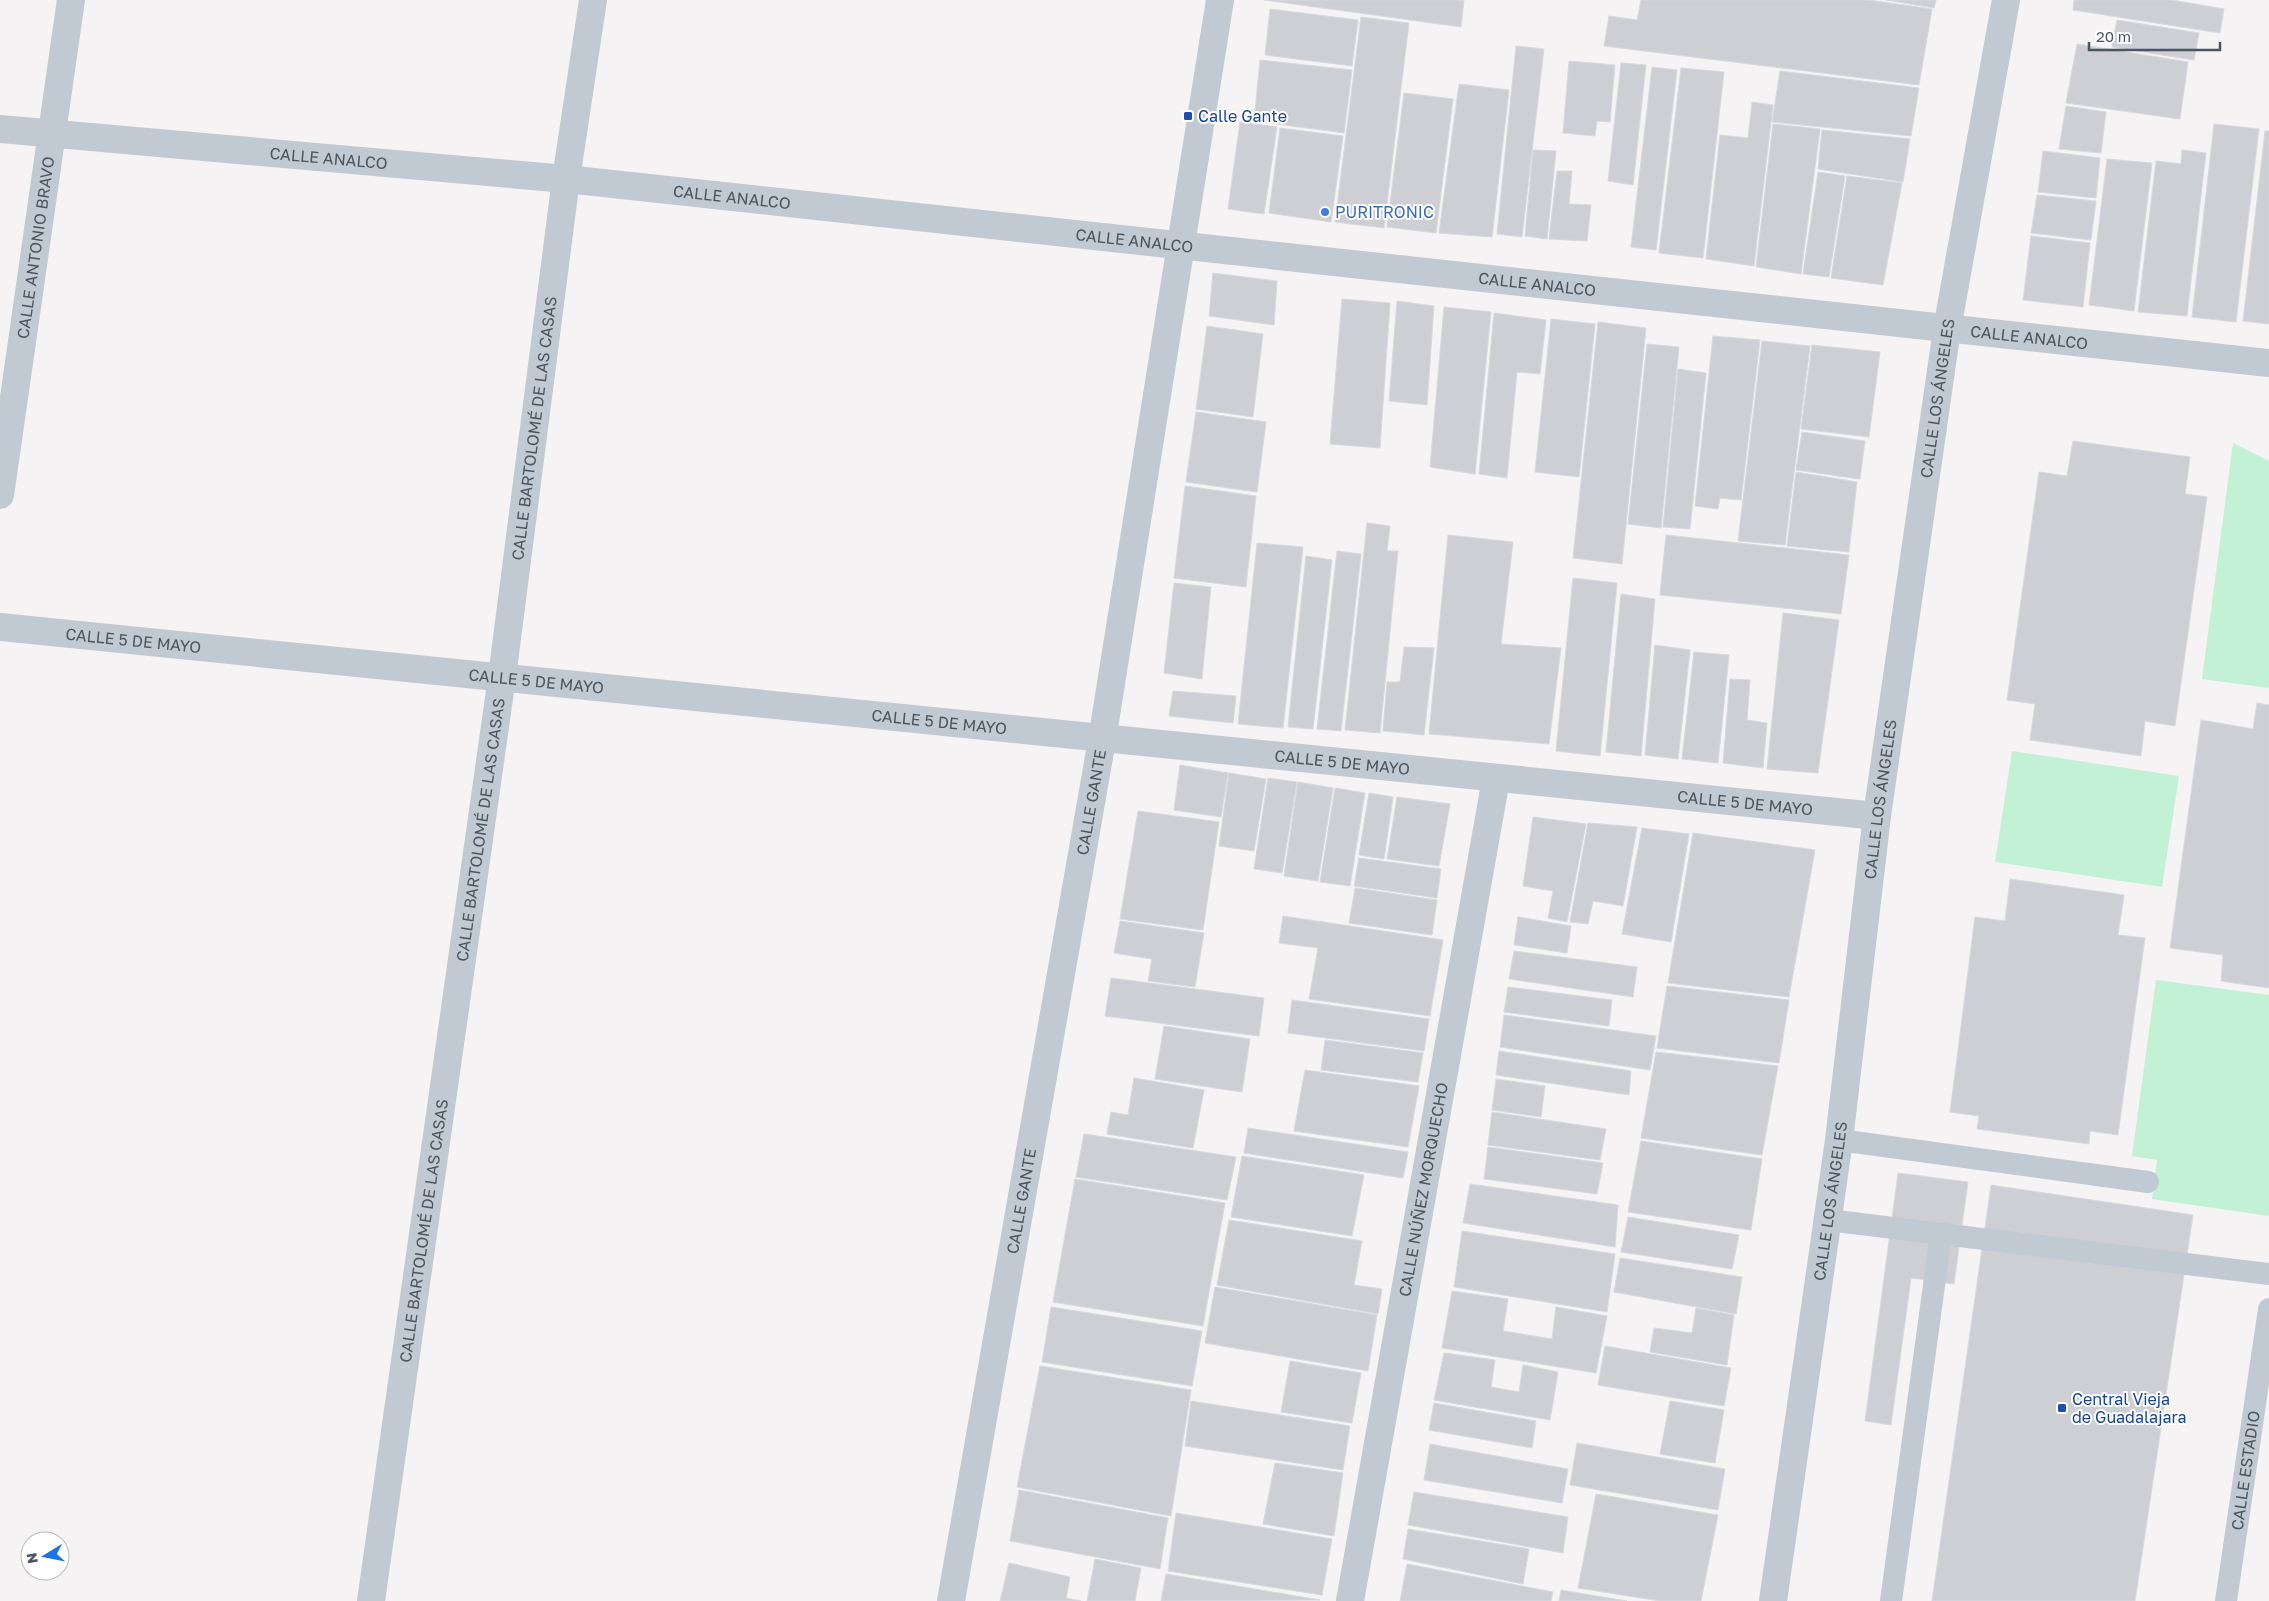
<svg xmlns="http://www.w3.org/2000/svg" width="2269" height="1601" viewBox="0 0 2269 1601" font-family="'Golos Text',sans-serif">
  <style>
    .green { fill: #c3f1d5 }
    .building { fill: #cdcfd5; stroke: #d7d9de }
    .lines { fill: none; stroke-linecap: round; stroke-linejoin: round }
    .service { stroke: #c1cad2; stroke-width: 22 }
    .minor { stroke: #c1cad2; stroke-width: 28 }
    .tertiary { stroke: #c1cad2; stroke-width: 28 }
    .transit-dot { fill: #1a4fb4; stroke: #fff; stroke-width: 2 }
    .shop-dot { fill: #3f7fe0; stroke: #fff; stroke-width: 2 }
    .labels { text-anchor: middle; stroke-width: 4; stroke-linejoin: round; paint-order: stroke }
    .transit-label { font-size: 16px; fill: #164399; stroke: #fff; text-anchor: start }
    .street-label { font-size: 16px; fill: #4a5661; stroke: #fff }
    .shop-label { font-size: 16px; fill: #366cbe; stroke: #fff; text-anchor: start }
  </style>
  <rect width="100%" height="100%" fill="#f5f3f3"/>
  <g class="green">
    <path d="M 2233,443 L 2269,461 L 2269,688 L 2202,679 Z"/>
    <path d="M 2012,751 L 2179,776 L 2162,887 L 1995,862 Z"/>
    <path d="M 2156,980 L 2269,995 L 2269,1216 L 2152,1199 L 2157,1160 L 2132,1156 Z"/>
  </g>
  <g class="building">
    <path d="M 1264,0 L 1464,0 L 1461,27 Z"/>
    <path d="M 1641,0 L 1869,0 L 1932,9 L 1919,85 L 1604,46 L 1609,16 L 1637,20 Z"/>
    <path d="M 1886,0 L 1936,0 L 1934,8 Z"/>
    <path d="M 2074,0 L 2172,0 L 2224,9 L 2220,33 L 2073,10 Z"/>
    <path d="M 1270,9 L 1358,20 L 1352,66 L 1265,55 Z"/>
    <path d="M 1361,17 L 1409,23 L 1384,228 L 1335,222 Z"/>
    <path d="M 2117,20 L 2199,33 L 2194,60 L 2112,47 Z"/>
    <path d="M 2077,44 L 2188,62 L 2180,119 L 2066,103 Z"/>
    <path d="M 1516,46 L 1544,49 L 1522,237 L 1497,234 Z"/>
    <path d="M 1260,60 L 1352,70 L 1344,133 L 1254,121 Z"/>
    <path d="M 1569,61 L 1615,65 L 1610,122 L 1597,121 L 1595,136 L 1563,133 Z"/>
    <path d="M 1621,63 L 1646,65 L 1633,185 L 1608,181 Z"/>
    <path d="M 1652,67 L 1677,70 L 1656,250 L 1631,247 Z"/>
    <path d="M 1681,68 L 1724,72 L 1703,258 L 1659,253 Z"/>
    <path d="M 1780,71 L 1919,88 L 1911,136 L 1772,122 Z"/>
    <path d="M 1459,84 L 1509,90 L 1492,237 L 1439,233 Z"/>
    <path d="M 1404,93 L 1453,99 L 1436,233 L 1387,227 Z"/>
    <path d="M 1752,102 L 1773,105 L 1754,266 L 1706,259 L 1720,135 L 1748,138 Z"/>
    <path d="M 2066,106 L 2106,112 L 2101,153 L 2059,149 Z"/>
    <path d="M 1240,122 L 1277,127 L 1264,214 L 1228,209 Z"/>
    <path d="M 1773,124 L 1820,129 L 1801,274 L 1756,267 Z"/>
    <path d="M 2214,124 L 2259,129 L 2236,322 L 2192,317 Z"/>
    <path d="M 1280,128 L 1343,136 L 1331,222 L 1269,213 Z"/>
    <path d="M 1822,130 L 1910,139 L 1903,182 L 1818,169 Z"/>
    <path d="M 2265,131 L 2269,131 L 2269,324 L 2243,321 Z"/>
    <path d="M 1533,150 L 1556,151 L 1547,239 L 1525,236 Z"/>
    <path d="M 2182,150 L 2206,153 L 2187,316 L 2138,312 L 2156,161 L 2181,164 Z"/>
    <path d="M 2043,151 L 2100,158 L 2096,198 L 2038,192 Z"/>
    <path d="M 2107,159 L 2152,163 L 2134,311 L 2089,305 Z"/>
    <path d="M 1557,171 L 1572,171 L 1569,204 L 1591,205 L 1587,241 L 1549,239 Z"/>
    <path d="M 1818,172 L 1845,176 L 1829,277 L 1803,274 Z"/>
    <path d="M 1847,176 L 1902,183 L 1883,285 L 1831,278 Z"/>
    <path d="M 2037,195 L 2096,201 L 2091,240 L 2031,233 Z"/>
    <path d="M 2031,236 L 2090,243 L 2083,307 L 2023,300 Z"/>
    <path d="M 1213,273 L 1277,281 L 1274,325 L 1209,316 Z"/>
    <path d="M 1342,299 L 1390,303 L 1380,448 L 1330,444 Z"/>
    <path d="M 1397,301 L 1434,306 L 1427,405 L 1389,401 Z"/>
    <path d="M 1444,307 L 1491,312 L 1475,474 L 1430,467 Z"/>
    <path d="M 1494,313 L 1546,320 L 1540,374 L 1517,372 L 1507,478 L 1479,474 Z"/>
    <path d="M 1551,319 L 1595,324 L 1579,477 L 1535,472 Z"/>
    <path d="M 1598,322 L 1646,328 L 1622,564 L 1573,558 Z"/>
    <path d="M 1207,326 L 1263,334 L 1253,417 L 1196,409 Z"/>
    <path d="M 1713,336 L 1760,340 L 1741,500 L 1720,498 L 1718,509 L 1695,506 Z"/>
    <path d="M 1762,341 L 1810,346 L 1785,545 L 1738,541 Z"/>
    <path d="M 1647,344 L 1679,347 L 1661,528 L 1628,524 Z"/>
    <path d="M 1812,345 L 1880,352 L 1869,437 L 1801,429 Z"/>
    <path d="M 1678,369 L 1706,373 L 1690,529 L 1663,527 Z"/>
    <path d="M 1196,412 L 1266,422 L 1257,492 L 1186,482 Z"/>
    <path d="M 1802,432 L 1865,441 L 1860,479 L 1796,470 Z"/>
    <path d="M 2073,441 L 2190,457 L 2185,494 L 2207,497 L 2175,726 L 2145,721 L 2141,756 L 2030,740 L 2035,704 L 2007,700 L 2039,472 L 2067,476 Z"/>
    <path d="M 1796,472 L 1857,482 L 1849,552 L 1787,546 Z"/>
    <path d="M 1185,486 L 1256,496 L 1246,587 L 1174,578 Z"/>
    <path d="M 1367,523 L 1390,526 L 1387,551 L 1398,551 L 1380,733 L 1345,730 Z"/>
    <path d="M 1448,535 L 1513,542 L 1501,644 L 1561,648 L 1549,744 L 1429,734 Z"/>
    <path d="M 1666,535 L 1849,555 L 1841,614 L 1660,595 Z"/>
    <path d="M 1257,543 L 1303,547 L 1283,728 L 1238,724 Z"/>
    <path d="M 1337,551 L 1361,554 L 1341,731 L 1317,729 Z"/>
    <path d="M 1306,556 L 1332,560 L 1313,729 L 1288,727 Z"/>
    <path d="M 1573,578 L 1617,583 L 1600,756 L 1556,751 Z"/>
    <path d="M 1174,583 L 1211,587 L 1202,679 L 1164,673 Z"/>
    <path d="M 1621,594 L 1655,599 L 1641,756 L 1606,752 Z"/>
    <path d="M 1783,613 L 1839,620 L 1818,773 L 1767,769 Z"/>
    <path d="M 1655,645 L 1690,650 L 1678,759 L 1645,755 Z"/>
    <path d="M 1404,647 L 1434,648 L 1424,735 L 1383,731 L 1387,682 L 1400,682 Z"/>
    <path d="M 1694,652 L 1729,655 L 1718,763 L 1682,759 Z"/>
    <path d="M 1730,679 L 1750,680 L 1747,720 L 1767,723 L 1763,768 L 1723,763 Z"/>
    <path d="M 1173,691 L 1236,696 L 1233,723 L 1169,716 Z"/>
    <path d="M 2257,703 L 2269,705 L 2269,988 L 2221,981 L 2223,955 L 2170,948 L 2201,720 L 2253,729 Z"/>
    <path d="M 1180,765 L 1228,773 L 1221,817 L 1174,810 Z"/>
    <path d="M 1229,773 L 1266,779 L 1254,851 L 1219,846 Z"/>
    <path d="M 1268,778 L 1297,782 L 1282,873 L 1254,869 Z"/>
    <path d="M 1298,782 L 1333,788 L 1318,881 L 1284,876 Z"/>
    <path d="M 1335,788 L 1365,793 L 1350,886 L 1320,882 Z"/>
    <path d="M 1369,793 L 1393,797 L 1384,859 L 1359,855 Z"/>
    <path d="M 1397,797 L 1450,804 L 1439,866 L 1387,859 Z"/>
    <path d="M 1138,811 L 1219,822 L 1203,930 L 1120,919 Z"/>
    <path d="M 1533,817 L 1586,824 L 1567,922 L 1548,918 L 1553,891 L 1523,886 Z"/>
    <path d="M 1588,823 L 1637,827 L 1623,906 L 1593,901 L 1588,924 L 1570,922 Z"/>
    <path d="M 1642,828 L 1689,834 L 1671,942 L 1622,934 Z"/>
    <path d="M 1693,833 L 1815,850 L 1789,997 L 1668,983 Z"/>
    <path d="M 1359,858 L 1441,869 L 1437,898 L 1354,886 Z"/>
    <path d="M 2010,879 L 2124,895 L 2118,935 L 2145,938 L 2118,1135 L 2090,1131 L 2089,1144 L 1977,1129 L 1979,1116 L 1950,1112 L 1975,917 L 2005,921 Z"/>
    <path d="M 1355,888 L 1437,900 L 1432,935 L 1349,923 Z"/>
    <path d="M 1283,916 L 1443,940 L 1430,1016 L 1309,999 L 1318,948 L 1279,943 Z"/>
    <path d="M 1518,917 L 1571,926 L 1567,953 L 1514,945 Z"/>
    <path d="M 1120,921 L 1204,933 L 1195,987 L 1148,981 L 1152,959 L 1114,953 Z"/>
    <path d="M 1514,951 L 1637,967 L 1633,997 L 1509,979 Z"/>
    <path d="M 1111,978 L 1264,998 L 1259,1036 L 1105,1016 Z"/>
    <path d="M 1667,986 L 1789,1000 L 1779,1063 L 1657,1048 Z"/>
    <path d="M 1508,987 L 1612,1000 L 1609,1026 L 1504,1012 Z"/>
    <path d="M 1292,1000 L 1429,1019 L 1424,1051 L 1288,1033 Z"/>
    <path d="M 1504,1015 L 1656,1036 L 1650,1070 L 1500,1047 Z"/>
    <path d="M 1164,1026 L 1250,1039 L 1242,1092 L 1155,1079 Z"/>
    <path d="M 1325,1040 L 1423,1053 L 1418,1082 L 1321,1070 Z"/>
    <path d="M 1499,1051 L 1631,1071 L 1629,1095 L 1496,1075 Z"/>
    <path d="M 1656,1052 L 1778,1066 L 1762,1155 L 1641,1138 Z"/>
    <path d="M 1305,1070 L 1419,1086 L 1408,1147 L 1294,1131 Z"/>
    <path d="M 1134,1078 L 1204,1090 L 1193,1148 L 1107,1134 L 1111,1112 L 1128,1115 Z"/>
    <path d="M 1496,1079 L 1545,1086 L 1541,1117 L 1492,1110 Z"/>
    <path d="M 1492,1112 L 1606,1129 L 1600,1160 L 1488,1145 Z"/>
    <path d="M 1248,1128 L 1408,1152 L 1403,1178 L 1244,1153 Z"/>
    <path d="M 1084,1134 L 1236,1157 L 1227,1200 L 1076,1177 Z"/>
    <path d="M 1641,1141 L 1762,1159 L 1751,1230 L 1628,1212 Z"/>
    <path d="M 1488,1147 L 1603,1163 L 1597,1194 L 1484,1179 Z"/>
    <path d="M 1242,1156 L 1364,1175 L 1352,1236 L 1231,1217 Z"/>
    <path d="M 1898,1173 L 1968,1182 L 1954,1284 L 1911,1278 L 1891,1425 L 1865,1421 Z"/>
    <path d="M 1075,1179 L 1225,1203 L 1203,1326 L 1053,1302 Z"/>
    <path d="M 1470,1184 L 1618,1205 L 1615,1247 L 1463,1223 Z"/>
    <path d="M 1991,1185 L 2193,1215 L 2135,1601 L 1932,1601 Z"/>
    <path d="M 1628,1217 L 1739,1235 L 1732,1269 L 1621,1252 Z"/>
    <path d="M 1229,1220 L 1362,1241 L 1354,1285 L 1382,1289 L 1378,1314 L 1217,1285 Z"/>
    <path d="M 1462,1231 L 1615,1254 L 1607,1312 L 1454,1287 Z"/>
    <path d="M 1620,1258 L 1742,1277 L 1736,1314 L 1614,1292 Z"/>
    <path d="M 1215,1287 L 1377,1315 L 1368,1371 L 1205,1343 Z"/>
    <path d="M 1452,1291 L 1508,1299 L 1503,1331 L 1552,1339 L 1556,1307 L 1607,1316 L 1596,1373 L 1442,1348 Z"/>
    <path d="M 1051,1307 L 1202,1331 L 1192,1386 L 1042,1362 Z"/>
    <path d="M 1696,1308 L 1734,1315 L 1727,1365 L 1650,1352 L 1654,1328 L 1692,1333 Z"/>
    <path d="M 1605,1346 L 1731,1368 L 1724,1406 L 1598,1385 Z"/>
    <path d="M 1444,1353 L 1495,1360 L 1491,1387 L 1519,1392 L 1523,1365 L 1558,1372 L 1550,1420 L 1434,1400 Z"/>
    <path d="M 1290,1361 L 1361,1373 L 1352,1423 L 1281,1412 Z"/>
    <path d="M 1040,1366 L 1191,1390 L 1171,1516 L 1017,1487 Z"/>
    <path d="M 1191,1401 L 1350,1426 L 1343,1470 L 1185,1446 Z"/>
    <path d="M 1670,1401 L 1724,1410 L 1715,1463 L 1660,1454 Z"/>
    <path d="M 1434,1403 L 1536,1421 L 1532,1448 L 1429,1430 Z"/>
    <path d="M 1577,1443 L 1725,1469 L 1718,1510 L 1570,1485 Z"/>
    <path d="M 1430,1444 L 1568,1469 L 1562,1503 L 1424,1480 Z"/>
    <path d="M 1275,1463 L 1343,1473 L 1334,1536 L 1263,1524 Z"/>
    <path d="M 1019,1490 L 1168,1518 L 1160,1569 L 1010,1541 Z"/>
    <path d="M 1414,1492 L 1568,1517 L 1563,1553 L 1408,1525 Z"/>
    <path d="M 1596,1494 L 1718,1515 L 1701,1601 L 1660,1601 L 1578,1588 Z"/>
    <path d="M 1176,1513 L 1332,1539 L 1322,1595 L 1168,1571 Z"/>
    <path d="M 1408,1529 L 1529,1549 L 1523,1584 L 1403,1559 Z"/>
    <path d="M 1095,1559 L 1141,1568 L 1135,1601 L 1087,1601 Z"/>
    <path d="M 1009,1563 L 1070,1577 L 1066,1598 L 1081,1601 L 1000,1601 Z"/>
    <path d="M 1407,1564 L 1553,1592 L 1551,1601 L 1400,1601 Z"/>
    <path d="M 1166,1574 L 1320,1600 L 1161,1601 Z"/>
    <path d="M 1561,1590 L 1627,1601 L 1559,1601 Z"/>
  </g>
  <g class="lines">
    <g class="service">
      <path d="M 1839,1140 L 2148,1182"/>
      <path d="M 1828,1220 L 2269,1274"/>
      <path d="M 1891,1601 L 1941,1234"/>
      <path id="s1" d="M 2226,1601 L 2269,1309"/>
    </g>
    <g class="minor">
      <path id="s2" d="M 0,129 L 566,179 L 2269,363"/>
      <path id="s3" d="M 0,495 L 71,0"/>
      <path id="s4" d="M 0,627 L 1877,816"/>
      <path id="s5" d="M 371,1601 L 502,677 L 566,179 L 593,0"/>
      <path id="s6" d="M 951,1601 L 1102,740 L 1220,0"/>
      <path id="s7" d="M 1350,1601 L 1496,779"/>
    </g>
    <path class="tertiary" id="s8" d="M 1773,1601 L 1839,1140 L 1877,816 L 1947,329 L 2006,0"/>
  </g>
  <g class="transit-dot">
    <rect x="1183" y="111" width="10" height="10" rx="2.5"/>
    <rect x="2057" y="1403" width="10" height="10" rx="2.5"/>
  </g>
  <circle class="shop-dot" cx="1325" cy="212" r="5"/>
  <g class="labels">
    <g class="transit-label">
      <text x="1198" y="122">Calle Gante</text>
      <text x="2072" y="1405">Central Vieja<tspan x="2072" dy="18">de Guadalajara</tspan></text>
    </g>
    <g class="street-label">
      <text dy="6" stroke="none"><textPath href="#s2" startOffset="330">CALLE ANALCO</textPath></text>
      <text dy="6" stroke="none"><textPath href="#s2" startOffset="735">CALLE ANALCO</textPath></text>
      <text dy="6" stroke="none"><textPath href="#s2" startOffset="1140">CALLE ANALCO</textPath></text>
      <text dy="6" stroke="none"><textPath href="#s3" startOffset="250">CALLE ANTONIO BRAVO</textPath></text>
      <text dy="6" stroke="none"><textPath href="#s2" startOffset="1545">CALLE ANALCO</textPath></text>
      <text dy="6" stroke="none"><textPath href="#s2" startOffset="2040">CALLE ANALCO</textPath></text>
      <text dy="6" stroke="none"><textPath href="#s8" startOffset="1214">CALLE LOS ÁNGELES</textPath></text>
      <text dy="6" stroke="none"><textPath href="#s5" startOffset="1184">CALLE BARTOLOMÉ DE LAS CASAS</textPath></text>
      <text dy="6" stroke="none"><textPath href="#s4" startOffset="134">CALLE 5 DE MAYO</textPath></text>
      <text dy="6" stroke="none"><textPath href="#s4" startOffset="539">CALLE 5 DE MAYO</textPath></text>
      <text dy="6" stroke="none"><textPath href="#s4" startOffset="944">CALLE 5 DE MAYO</textPath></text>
      <text dy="6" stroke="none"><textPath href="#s4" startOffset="1349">CALLE 5 DE MAYO</textPath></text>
      <text dy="6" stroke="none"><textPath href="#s8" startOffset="809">CALLE LOS ÁNGELES</textPath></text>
      <text dy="6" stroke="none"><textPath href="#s6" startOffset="811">CALLE GANTE</textPath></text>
      <text dy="6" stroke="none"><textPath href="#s4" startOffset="1754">CALLE 5 DE MAYO</textPath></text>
      <text dy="6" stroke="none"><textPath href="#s5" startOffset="779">CALLE BARTOLOMÉ DE LAS CASAS</textPath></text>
      <text dy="6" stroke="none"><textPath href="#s7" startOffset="418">CALLE NÚÑEZ MORQUECHO</textPath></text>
      <text dy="6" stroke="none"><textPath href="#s6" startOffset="406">CALLE GANTE</textPath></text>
      <text dy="6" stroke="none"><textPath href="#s8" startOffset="404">CALLE LOS ÁNGELES</textPath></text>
      <text dy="6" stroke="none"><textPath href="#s5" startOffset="374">CALLE BARTOLOMÉ DE LAS CASAS</textPath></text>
      <text dy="6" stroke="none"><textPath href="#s1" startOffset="132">CALLE ESTADIO</textPath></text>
    </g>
    <g class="shop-label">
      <text x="1335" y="218">PURITRONIC</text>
    </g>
  </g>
  <g transform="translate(45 1556) rotate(260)"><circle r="24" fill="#ffffff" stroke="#b7bbc0"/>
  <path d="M0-4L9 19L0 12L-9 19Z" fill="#1a73e8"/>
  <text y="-8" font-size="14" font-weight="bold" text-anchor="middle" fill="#4a5661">N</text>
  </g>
  <path d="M2089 42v8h131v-8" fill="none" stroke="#4a5661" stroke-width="2.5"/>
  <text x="2096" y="42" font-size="15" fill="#4a5661" stroke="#ffffff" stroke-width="4" paint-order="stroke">20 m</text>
</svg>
